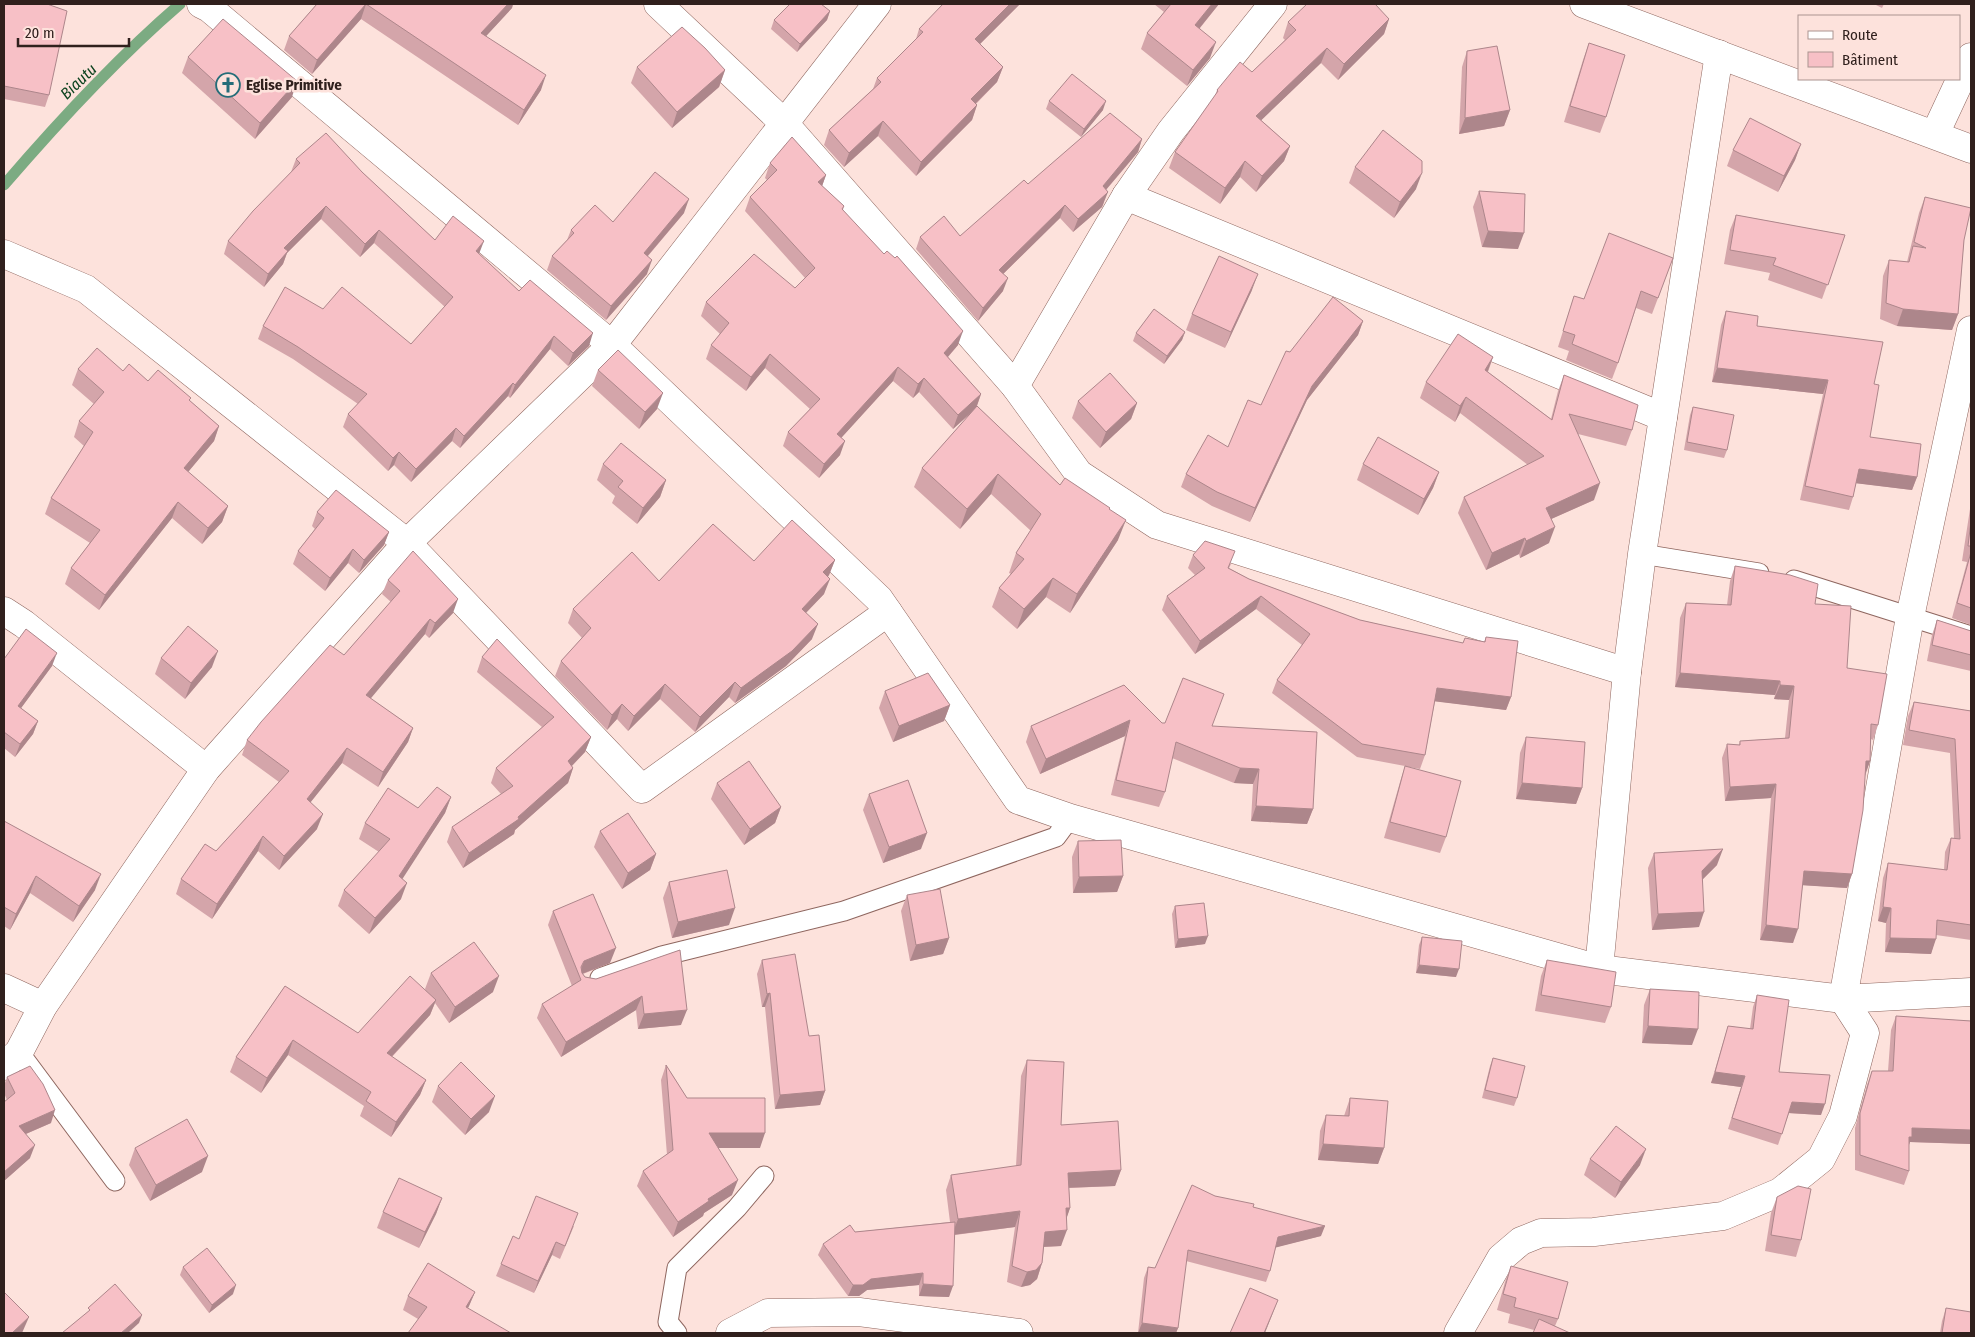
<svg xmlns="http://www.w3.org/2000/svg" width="1975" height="1337" viewBox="0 0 1975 1337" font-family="'Fira Sans Condensed',sans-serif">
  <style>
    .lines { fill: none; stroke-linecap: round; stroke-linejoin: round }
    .stream { stroke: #7cab82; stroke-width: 11 }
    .service-casing { stroke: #8e665f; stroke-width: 21 }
    .minor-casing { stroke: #8e665f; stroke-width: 29 }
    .tertiary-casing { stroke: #8e665f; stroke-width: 29 }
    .service { stroke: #fff; stroke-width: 19 }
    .minor { stroke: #fff; stroke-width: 28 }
    .tertiary { stroke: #fff; stroke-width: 28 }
    .wall { fill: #d4a5aa }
    .shaded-wall { fill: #ad868b }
    .building { fill: #f7c0c6; stroke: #ad868b }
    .labels { text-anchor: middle; stroke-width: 5; stroke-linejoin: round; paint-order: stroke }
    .poi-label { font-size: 15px; font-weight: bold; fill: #30201d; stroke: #fde2dc; text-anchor: start }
    .water-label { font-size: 16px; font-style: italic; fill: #0d431f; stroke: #fde2dc }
  </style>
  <rect width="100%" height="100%" fill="#fde2dc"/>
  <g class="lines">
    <path class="stream" d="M 4,185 C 59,121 116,59 180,4"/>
    <g class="service-casing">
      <g id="service">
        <path d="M 1642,554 L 1759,573"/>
        <path d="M 1794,580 L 1971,636"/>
        <path d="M 600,978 L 662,956 L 844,911 L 1056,837 L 1070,818"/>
        <path d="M 19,1052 L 115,1181"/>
        <path d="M 677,1333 L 668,1322 L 677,1268 L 737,1208 L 764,1176"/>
      </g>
    </g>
    <g class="minor-casing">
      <g id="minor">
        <path d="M 201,4 L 209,8 L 612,345 L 879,599 L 1018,800 L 1070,818 L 1599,969 L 1843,999 L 1971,992"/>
        <path d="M 658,4 L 783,122 L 1015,386 L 1079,474 L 1157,525 L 1627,672"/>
        <path d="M 1935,134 L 1971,57"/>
        <path d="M 1126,196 L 1663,417"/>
        <path d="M 4,254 L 86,289 L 407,543 L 642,789 L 888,612"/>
        <path d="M 1015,386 L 1126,196 L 1171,131 L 1273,4"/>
        <path d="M 4,611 L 24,624 L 206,769"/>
        <path d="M 1599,969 L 1627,672 L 1642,554 L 1719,54"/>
        <path d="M 4,988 L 43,1006"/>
        <path d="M 4,1066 L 19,1052 L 43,1006 L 206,769 L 407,543 L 612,345 L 877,4"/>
        <path d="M 730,1333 L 768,1313 L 859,1312 L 1019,1333"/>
        <path d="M 1458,1333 L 1501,1258 L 1521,1241 L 1541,1233 L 1594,1232 L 1723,1216 L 1780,1192 L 1821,1159 L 1843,1116 L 1865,1033 L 1843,999 L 1910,617 L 1971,330"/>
      </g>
    </g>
    <g class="tertiary-casing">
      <path id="tertiary" d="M 1584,4 L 1971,149"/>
    </g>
    <use href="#service" class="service"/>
    <use href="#minor" class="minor"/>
    <use href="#tertiary" class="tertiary"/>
  </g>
  <g class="wall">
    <path d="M 4,4 L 49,95 L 45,107 L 4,99 Z"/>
    <path d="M 317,4 L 513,4 L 512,8 L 486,36 L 541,90 L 518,125 L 361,19 L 312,74 L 284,50 L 289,36 Z"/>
    <path d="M 1020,4 L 980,44 L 1003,67 L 997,82 L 976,104 L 977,105 L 972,120 L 916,176 L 878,136 L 844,167 L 824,145 L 829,130 L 873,89 L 877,78 L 916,39 L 919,29 Z"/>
    <path d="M 1154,4 L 1219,4 L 1200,28 L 1210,58 L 1187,86 L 1141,49 L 1147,33 L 1164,12 Z"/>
    <path d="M 1874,4 L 1884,4 L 1882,8 Z"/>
    <path d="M 830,11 L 827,20 L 797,52 L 771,29 L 774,20 Z"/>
    <path d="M 1389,19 L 1384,34 L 1338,80 L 1321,63 L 1261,120 L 1290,146 L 1284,161 L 1256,192 L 1240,177 L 1220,204 L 1169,168 L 1175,152 L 1215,96 L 1217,90 L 1252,72 L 1285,40 L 1283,38 L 1288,22 Z"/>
    <path d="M 1589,43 L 1606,117 L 1600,133 L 1564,122 L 1583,60 Z"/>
    <path d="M 1467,51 L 1510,110 L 1504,126 L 1459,134 L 1462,67 Z"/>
    <path d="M 188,57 L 292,97 L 255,139 L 182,73 Z"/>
    <path d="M 637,67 L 725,70 L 719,87 L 672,128 L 631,83 Z"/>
    <path d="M 1049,101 L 1103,110 L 1081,137 L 1046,109 Z"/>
    <path d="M 1142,139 L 1138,152 L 1106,190 L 1103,205 L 1102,207 L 1073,232 L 1060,218 L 1003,274 L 1003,291 L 978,321 L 916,249 L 920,237 L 960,236 L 1028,184 Z"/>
    <path d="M 1801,144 L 1795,160 L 1778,192 L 1727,166 L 1733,150 Z"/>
    <path d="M 296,159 L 362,172 L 435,240 L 479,254 L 519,291 L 589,346 L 568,366 L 550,349 L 510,398 L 508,396 L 460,448 L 452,441 L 411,482 L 394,465 L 388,471 L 343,427 L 348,414 L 358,404 L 293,359 L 258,339 L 263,326 L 323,309 L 411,344 L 445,307 L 374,243 L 360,257 L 321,219 L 287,253 L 283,264 L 264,287 L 224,254 L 228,241 L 291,172 Z"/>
    <path d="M 770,163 L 826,175 L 822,186 L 844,206 L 843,210 L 958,345 L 948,357 L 981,394 L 977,406 L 1060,485 L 1110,510 L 1118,540 L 1070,613 L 1046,597 L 1017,629 L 992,607 L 999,588 L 1011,574 L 1009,573 L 1016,553 L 1031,531 L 991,494 L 960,529 L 914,487 L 922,468 L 970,414 L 953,429 L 919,392 L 913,398 L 893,381 L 841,438 L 840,455 L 819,478 L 783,446 L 788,432 L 810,409 L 765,368 L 746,391 L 706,359 L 711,345 L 720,334 L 701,316 L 706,302 L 795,288 L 805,278 L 745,211 L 750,197 L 767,180 L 765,178 Z"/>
    <path d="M 1355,167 L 1416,189 L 1394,218 L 1349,183 Z"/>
    <path d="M 1479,191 L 1518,249 L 1482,247 L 1473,207 Z"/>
    <path d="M 1925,197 L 1964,240 L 1958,314 L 1952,330 L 1897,326 L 1880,319 L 1883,276 L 1889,260 L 1907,262 L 1919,213 Z"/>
    <path d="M 684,213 L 648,256 L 647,274 L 606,320 L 547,270 L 552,256 L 567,240 L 571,230 L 613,222 Z"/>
    <path d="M 1736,215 L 1845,235 L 1822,299 L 1768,280 L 1770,273 L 1724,264 L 1730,230 Z"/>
    <path d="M 1673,258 L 1652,314 L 1636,308 L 1618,363 L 1612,379 L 1566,360 L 1569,351 L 1558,347 L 1574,296 L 1584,299 Z"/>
    <path d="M 1252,290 L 1225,348 L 1186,330 L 1192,314 Z"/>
    <path d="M 1726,311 L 1874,384 L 1870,437 L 1917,477 L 1912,490 L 1856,483 L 1853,497 L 1849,510 L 1800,500 L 1823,394 L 1712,382 L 1721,325 Z"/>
    <path d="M 1363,321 L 1358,335 L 1307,400 L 1250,522 L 1212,506 L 1181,487 L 1186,474 L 1228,447 L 1261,405 L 1290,352 Z"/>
    <path d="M 1185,332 L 1182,340 L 1164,364 L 1133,341 L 1136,333 Z"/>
    <path d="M 1493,357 L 1488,372 L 1551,419 L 1558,391 L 1564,375 L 1632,430 L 1626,446 L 1578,434 L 1594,500 L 1551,519 L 1549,543 L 1520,558 L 1519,554 L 1486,570 L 1458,513 L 1464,497 L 1528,465 L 1460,413 L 1455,422 L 1420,398 L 1426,382 Z"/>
    <path d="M 78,369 L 123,371 L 148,381 L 190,401 L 219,426 L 214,441 L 188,472 L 228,506 L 222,522 L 202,544 L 172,518 L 99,610 L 65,584 L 71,568 L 90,543 L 45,514 L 51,498 L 84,446 L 74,437 L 79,421 L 94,404 L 72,385 Z"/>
    <path d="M 598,370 L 657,409 L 639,429 L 592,386 Z"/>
    <path d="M 1078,401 L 1137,403 L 1131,419 L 1100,448 L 1072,418 Z"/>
    <path d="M 1693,407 L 1727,450 L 1724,458 L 1684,450 L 1690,415 Z"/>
    <path d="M 603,464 L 666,480 L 660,497 L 637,524 L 612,503 L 615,496 L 597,480 Z"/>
    <path d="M 1363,464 L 1439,472 L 1433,488 L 1418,515 L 1357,480 Z"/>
    <path d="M 1971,504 L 1971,625 L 1952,618 L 1967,562 L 1962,561 L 1970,509 Z"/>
    <path d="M 317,512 L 389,532 L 384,545 L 359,573 L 348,563 L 325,591 L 293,564 L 298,551 L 315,529 L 312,526 Z"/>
    <path d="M 1193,555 L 1231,564 L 1229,568 L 1249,579 L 1360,620 L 1463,643 L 1465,638 L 1484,642 L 1486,637 L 1511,697 L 1506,710 L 1435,701 L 1425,755 L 1420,769 L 1409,767 L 1446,837 L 1440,853 L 1384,838 L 1400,782 L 1405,766 L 1357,757 L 1272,693 L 1277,680 L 1302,645 L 1256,609 L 1195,654 L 1162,610 L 1167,596 L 1195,575 L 1188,568 Z"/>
    <path d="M 835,560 L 829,575 L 828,577 L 824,594 L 806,613 L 812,639 L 786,666 L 735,703 L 729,697 L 695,732 L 660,699 L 628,731 L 617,719 L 607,730 L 555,676 L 561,661 L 582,638 L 568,623 L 573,609 L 659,581 L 754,561 Z"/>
    <path d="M 1735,566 L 1815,604 L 1847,668 L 1878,725 L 1873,740 L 1871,739 L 1870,761 L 1865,774 L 1852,874 L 1847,888 L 1803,885 L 1793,943 L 1760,940 L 1771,798 L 1725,801 L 1722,758 L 1727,744 L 1739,745 L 1740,741 L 1785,738 L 1789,700 L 1774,699 L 1775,695 L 1675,687 L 1680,618 L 1686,603 L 1727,605 L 1730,581 Z"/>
    <path d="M 388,580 L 453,613 L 429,638 L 425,634 L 370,698 L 413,728 L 408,742 L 378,787 L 342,763 L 310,803 L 317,829 L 279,870 L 258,851 L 212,919 L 176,894 L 181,879 L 216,851 L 279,782 L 242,755 L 247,740 L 344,655 L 391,602 L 382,594 Z"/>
    <path d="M 1937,620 L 1971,631 L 1971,671 L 1927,661 L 1932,635 Z"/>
    <path d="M 482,657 L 591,737 L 585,752 L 572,766 L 573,768 L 568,783 L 515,830 L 514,834 L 463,868 L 447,842 L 452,827 L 501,794 L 491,783 L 496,768 L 542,727 L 477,672 Z"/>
    <path d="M 161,658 L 212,667 L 185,699 L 155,674 Z"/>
    <path d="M 4,659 L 52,666 L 21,708 L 38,721 L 33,734 L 15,757 L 4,748 Z"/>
    <path d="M 1124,685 L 1162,723 L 1212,726 L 1313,809 L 1307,824 L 1251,821 L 1253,784 L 1234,783 L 1172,758 L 1165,792 L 1159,807 L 1111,795 L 1125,736 L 1040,774 L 1026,742 L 1031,726 Z"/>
    <path d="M 885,691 L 950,705 L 944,721 L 893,742 L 879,708 Z"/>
    <path d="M 1914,702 L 1971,711 L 1971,940 L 1936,935 L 1931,954 L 1885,952 L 1886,923 L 1878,921 L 1883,878 L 1888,863 L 1944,870 L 1945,852 L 1951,838 L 1954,838 L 1950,753 L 1903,745 L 1908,716 Z"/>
    <path d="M 1526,737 L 1582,788 L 1576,804 L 1516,799 L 1520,753 Z"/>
    <path d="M 717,783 L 781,807 L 775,823 L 744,845 L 711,799 Z"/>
    <path d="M 869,794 L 921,849 L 883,863 L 863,810 Z"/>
    <path d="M 451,797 L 445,813 L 402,878 L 401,899 L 369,934 L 338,906 L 344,890 L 379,852 L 359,839 L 365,823 L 418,808 Z"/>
    <path d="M 4,821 L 95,890 L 73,922 L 30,893 L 10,930 L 4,926 Z"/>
    <path d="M 600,831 L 656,854 L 650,870 L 622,889 L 594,847 Z"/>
    <path d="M 1078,841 L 1123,876 L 1117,892 L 1073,893 L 1072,857 Z"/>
    <path d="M 1654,853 L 1717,865 L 1702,880 L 1699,927 L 1652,930 L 1648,868 Z"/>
    <path d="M 669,882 L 729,925 L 672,938 L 663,898 Z"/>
    <path d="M 907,895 L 949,938 L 943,954 L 910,961 L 901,911 Z"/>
    <path d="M 1175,906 L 1205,944 L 1175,948 L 1172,914 Z"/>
    <path d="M 553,911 L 610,963 L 583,974 L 585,977 L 596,979 L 680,950 L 681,1025 L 638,1029 L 636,1010 L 561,1057 L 537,1018 L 542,1004 L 572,986 L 548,925 Z"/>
    <path d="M 1422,937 L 1456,977 L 1416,973 L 1419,945 Z"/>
    <path d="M 762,960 L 809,1036 L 825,1091 L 820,1105 L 775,1109 L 765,1007 L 762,1007 L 757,974 Z"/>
    <path d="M 1547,960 L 1611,1007 L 1605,1023 L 1535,1011 L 1541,976 Z"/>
    <path d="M 431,973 L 493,992 L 449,1023 L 435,1003 L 430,1015 L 392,1057 L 426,1080 L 420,1095 L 391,1137 L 360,1116 L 364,1106 L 288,1055 L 261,1093 L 230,1072 L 236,1057 L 285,986 L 358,1033 L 426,991 L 425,989 Z"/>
    <path d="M 1650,989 L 1692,1045 L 1642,1043 L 1644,1005 Z"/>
    <path d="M 1757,995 L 1779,1072 L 1821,1115 L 1789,1113 L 1778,1145 L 1728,1129 L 1741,1087 L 1711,1083 L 1728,1026 L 1750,1029 L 1753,1007 Z"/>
    <path d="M 1896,1016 L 1971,1021 L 1971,1144 L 1910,1142 L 1909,1145 L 1909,1171 L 1904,1185 L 1855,1170 L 1855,1128 L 1867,1085 L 1872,1071 L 1888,1071 L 1891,1030 Z"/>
    <path d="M 1493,1058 L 1517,1098 L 1514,1106 L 1482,1098 L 1490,1066 Z"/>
    <path d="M 1027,1060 L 1061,1125 L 1121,1170 L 1115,1186 L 1069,1188 L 1070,1208 L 1066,1219 L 1061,1246 L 1044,1247 L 1042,1263 L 1037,1279 L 1030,1285 L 1021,1287 L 1007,1282 L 1015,1227 L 955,1235 L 949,1297 L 919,1296 L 919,1285 L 867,1290 L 859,1296 L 848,1296 L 818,1255 L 823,1244 L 855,1232 L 950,1222 L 946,1190 L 951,1175 L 1016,1166 L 1021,1076 Z"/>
    <path d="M 666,1065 L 687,1098 L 760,1148 L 718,1148 L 732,1195 L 704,1213 L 703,1216 L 673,1237 L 637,1186 L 643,1171 L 667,1155 L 661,1080 Z"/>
    <path d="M 7,1077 L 51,1123 L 26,1134 L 30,1158 L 4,1181 L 4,1102 L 7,1100 L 4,1093 L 4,1086 Z"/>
    <path d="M 438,1086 L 489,1112 L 465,1135 L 432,1102 Z"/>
    <path d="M 1350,1098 L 1384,1148 L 1378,1164 L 1318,1160 L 1320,1131 L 1326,1115 L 1344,1116 Z"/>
    <path d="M 135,1148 L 202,1172 L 150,1201 L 129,1165 Z"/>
    <path d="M 1590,1159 L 1640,1165 L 1615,1198 L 1584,1175 Z"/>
    <path d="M 1215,1196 L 1253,1207 L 1321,1236 L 1276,1247 L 1270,1271 L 1266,1282 L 1186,1261 L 1178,1328 L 1176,1333 L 1138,1333 L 1144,1278 L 1148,1267 L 1155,1268 Z"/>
    <path d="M 1777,1197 L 1801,1240 L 1796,1257 L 1765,1251 L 1771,1213 Z"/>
    <path d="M 442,1198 L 436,1214 L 419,1248 L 377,1228 L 383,1212 Z"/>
    <path d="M 574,1226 L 560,1259 L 552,1255 L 534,1293 L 496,1276 L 501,1264 L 519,1239 Z"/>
    <path d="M 1511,1266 L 1558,1319 L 1555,1326 L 1534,1330 L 1508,1323 L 1510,1314 L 1497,1310 L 1505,1282 Z"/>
    <path d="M 183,1267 L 233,1294 L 209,1313 L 180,1275 Z"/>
    <path d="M 475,1292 L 468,1308 L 418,1319 L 403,1310 L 408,1296 Z"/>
    <path d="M 1946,1308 L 1971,1333 L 1940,1333 L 1942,1321 Z"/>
  </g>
  <g class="shaded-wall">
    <path d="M 366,4 L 361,19 L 312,74 L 317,60 Z"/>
    <path d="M 508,4 L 513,4 L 512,8 L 476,47 L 481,33 Z"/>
    <path d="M 1010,4 L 1020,4 L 970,54 L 975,39 Z"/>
    <path d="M 1212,4 L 1219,4 L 1189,41 L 1195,25 Z"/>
    <path d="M 830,11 L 827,20 L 797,52 L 800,44 Z"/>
    <path d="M 1389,19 L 1384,34 L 1338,80 L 1344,64 Z"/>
    <path d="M 1216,42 L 1210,58 L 1187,86 L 1193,70 Z"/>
    <path d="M 1327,48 L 1321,63 L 1250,131 L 1256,116 Z"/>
    <path d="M 1003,67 L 997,82 L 965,114 L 971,99 Z"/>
    <path d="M 725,70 L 719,87 L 672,128 L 677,112 Z"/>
    <path d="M 546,75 L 541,90 L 518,125 L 524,110 Z"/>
    <path d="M 297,81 L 292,97 L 255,139 L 260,123 Z"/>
    <path d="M 1106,101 L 1103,110 L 1081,137 L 1084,129 Z"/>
    <path d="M 977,105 L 972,120 L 916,176 L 921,162 Z"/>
    <path d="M 1510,110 L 1504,126 L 1459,134 L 1465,118 Z"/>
    <path d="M 883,121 L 878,136 L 844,167 L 849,153 Z"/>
    <path d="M 1142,139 L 1138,152 L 1098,199 L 1103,186 Z"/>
    <path d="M 1801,144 L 1795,160 L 1778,192 L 1784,176 Z"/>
    <path d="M 1290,146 L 1284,161 L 1256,192 L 1262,176 Z"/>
    <path d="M 1245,161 L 1240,177 L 1220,204 L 1225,188 Z"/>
    <path d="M 1422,173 L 1416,189 L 1394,218 L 1400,202 Z"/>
    <path d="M 826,175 L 821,189 L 818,182 Z"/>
    <path d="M 1108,192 L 1102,207 L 1073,232 L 1078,219 Z"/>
    <path d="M 689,199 L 684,213 L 639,266 L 644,253 Z"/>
    <path d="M 1065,205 L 1060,218 L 994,283 L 999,270 Z"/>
    <path d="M 326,206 L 321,219 L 287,253 L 283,264 L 264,287 L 268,274 L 284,248 Z"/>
    <path d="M 379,230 L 374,243 L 360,257 L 365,244 Z"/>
    <path d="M 1488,231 L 1524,233 L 1518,249 L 1482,247 Z"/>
    <path d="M 484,241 L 479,254 L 476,251 Z"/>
    <path d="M 652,260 L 647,274 L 606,320 L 611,306 Z"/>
    <path d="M 1258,274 L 1252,290 L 1225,348 L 1231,332 Z"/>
    <path d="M 1008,278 L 1003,291 L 978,321 L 983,308 Z"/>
    <path d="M 1903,309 L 1958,314 L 1952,330 L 1897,326 Z"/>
    <path d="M 1363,321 L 1358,335 L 1307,400 L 1250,522 L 1255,508 L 1312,386 Z"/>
    <path d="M 963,331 L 958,345 L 939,367 L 944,353 Z"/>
    <path d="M 1185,332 L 1182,340 L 1164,364 L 1167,356 Z"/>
    <path d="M 593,333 L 589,346 L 568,366 L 573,353 Z"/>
    <path d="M 554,336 L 550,349 L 510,398 L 515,385 Z"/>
    <path d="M 770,354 L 765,368 L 746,391 L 751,377 Z"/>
    <path d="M 1493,357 L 1487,373 L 1485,370 Z"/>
    <path d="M 898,367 L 893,381 L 832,448 L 837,434 Z"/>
    <path d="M 1717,368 L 1828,380 L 1823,394 L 1712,382 Z"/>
    <path d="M 924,378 L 919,392 L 913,398 L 918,384 Z"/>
    <path d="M 513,383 L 508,396 L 460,448 L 464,436 Z"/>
    <path d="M 663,393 L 657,409 L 639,429 L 645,412 Z"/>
    <path d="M 981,394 L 976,408 L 953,429 L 958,415 Z"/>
    <path d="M 1466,397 L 1460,413 L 1455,422 L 1460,406 Z"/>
    <path d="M 1137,403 L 1131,419 L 1100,448 L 1106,432 Z"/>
    <path d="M 219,426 L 214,441 L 178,484 L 184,468 Z"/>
    <path d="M 456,428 L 452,441 L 411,482 L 416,469 Z"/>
    <path d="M 845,441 L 840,455 L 819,478 L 824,464 Z"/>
    <path d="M 399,452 L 394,465 L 388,471 L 393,458 Z"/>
    <path d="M 1859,469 L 1917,477 L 1912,490 L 1854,483 Z"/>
    <path d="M 1439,472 L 1433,488 L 1418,515 L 1424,499 Z"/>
    <path d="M 998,474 L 991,494 L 960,529 L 967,509 Z"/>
    <path d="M 666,480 L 660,497 L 637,524 L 643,508 Z"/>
    <path d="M 1600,483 L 1594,500 L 1540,524 L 1546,508 Z"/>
    <path d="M 178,502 L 172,518 L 99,610 L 105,595 Z"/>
    <path d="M 228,506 L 222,522 L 202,544 L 208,528 Z"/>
    <path d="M 1126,520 L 1118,540 L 1070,613 L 1077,594 Z"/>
    <path d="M 1555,527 L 1549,543 L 1520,558 L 1526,541 Z"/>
    <path d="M 389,532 L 384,545 L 359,573 L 364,560 Z"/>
    <path d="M 1525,538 L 1519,554 L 1486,570 L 1492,553 Z"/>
    <path d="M 353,549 L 348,563 L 325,591 L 330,578 Z"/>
    <path d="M 835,560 L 829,575 L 818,587 L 823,572 Z"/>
    <path d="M 1053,578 L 1046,597 L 1017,629 L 1024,609 Z"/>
    <path d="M 830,579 L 824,594 L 796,623 L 802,609 Z"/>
    <path d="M 1261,596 L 1256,609 L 1195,654 L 1200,641 Z"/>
    <path d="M 458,599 L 453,613 L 429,638 L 435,623 Z"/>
    <path d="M 430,619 L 425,634 L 361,710 L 366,695 Z"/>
    <path d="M 818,624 L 812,639 L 786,666 L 735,703 L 741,688 Z"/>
    <path d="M 218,651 L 212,667 L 185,699 L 191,683 Z"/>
    <path d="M 57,653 L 52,666 L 13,719 L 18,706 Z"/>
    <path d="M 1680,673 L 1780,681 L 1775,695 L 1675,687 Z"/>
    <path d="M 735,682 L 729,697 L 695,732 L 700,717 Z"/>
    <path d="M 665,684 L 660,699 L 628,731 L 634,716 Z"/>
    <path d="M 1780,685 L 1794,686 L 1789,700 L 1774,699 Z"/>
    <path d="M 1437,688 L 1511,697 L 1506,710 L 1432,701 Z"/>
    <path d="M 622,704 L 617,719 L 607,730 L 612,715 Z"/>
    <path d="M 950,705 L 944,721 L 893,742 L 899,726 Z"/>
    <path d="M 1130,720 L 1125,736 L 1040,774 L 1046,759 Z"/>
    <path d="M 38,721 L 33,734 L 15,757 L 20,744 Z"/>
    <path d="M 413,728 L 408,742 L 378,787 L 383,772 Z"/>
    <path d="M 591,737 L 585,752 L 562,776 L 568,761 Z"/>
    <path d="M 347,748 L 342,763 L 301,814 L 307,799 Z"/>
    <path d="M 1866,761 L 1870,761 L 1865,776 Z"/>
    <path d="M 573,768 L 568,783 L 515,830 L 514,834 L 463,868 L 469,853 L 518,817 Z"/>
    <path d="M 1240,768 L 1259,769 L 1253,784 L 1234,783 Z"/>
    <path d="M 1522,783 L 1582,788 L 1576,804 L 1516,799 Z"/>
    <path d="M 1776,784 L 1771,798 L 1725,801 L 1730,787 Z"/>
    <path d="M 451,797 L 445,813 L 394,892 L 399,876 Z"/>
    <path d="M 1256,806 L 1313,809 L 1307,824 L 1251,821 Z"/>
    <path d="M 781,807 L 775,823 L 744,845 L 750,829 Z"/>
    <path d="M 323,814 L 317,829 L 279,870 L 284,856 Z"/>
    <path d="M 927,833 L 921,849 L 883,863 L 889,847 Z"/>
    <path d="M 263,836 L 258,851 L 212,919 L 217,904 Z"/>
    <path d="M 1723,849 L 1717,865 L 1696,886 L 1702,871 Z"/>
    <path d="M 656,854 L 650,870 L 622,889 L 628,873 Z"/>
    <path d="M 1804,871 L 1852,874 L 1847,888 L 1799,885 Z"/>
    <path d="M 101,874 L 95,890 L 73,922 L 79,906 Z"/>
    <path d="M 36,876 L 30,893 L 10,930 L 16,914 Z"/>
    <path d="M 1123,876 L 1117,892 L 1073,893 L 1079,877 Z"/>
    <path d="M 407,883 L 401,899 L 369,934 L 375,918 Z"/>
    <path d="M 1883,907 L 1891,908 L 1886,923 L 1878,921 Z"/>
    <path d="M 735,908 L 729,925 L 672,938 L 678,922 Z"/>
    <path d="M 1704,912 L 1699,927 L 1652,930 L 1658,914 Z"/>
    <path d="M 1766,925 L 1798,929 L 1793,943 L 1760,940 Z"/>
    <path d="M 1208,936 L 1205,944 L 1175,948 L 1178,939 Z"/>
    <path d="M 949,938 L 943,954 L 910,961 L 916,945 Z"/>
    <path d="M 1890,938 L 1936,939 L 1931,954 L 1885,952 Z"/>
    <path d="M 616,948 L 610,963 L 579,975 L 584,961 Z"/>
    <path d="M 1419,965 L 1459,969 L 1456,977 L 1416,973 Z"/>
    <path d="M 499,976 L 493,992 L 449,1023 L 455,1007 Z"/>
    <path d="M 770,993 L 765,1007 L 762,1007 L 767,994 Z"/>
    <path d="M 642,996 L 636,1010 L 561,1057 L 566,1042 Z"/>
    <path d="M 436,1000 L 430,1015 L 381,1068 L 387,1053 Z"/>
    <path d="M 687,1010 L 681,1025 L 638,1029 L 644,1014 Z"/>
    <path d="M 1648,1026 L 1698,1029 L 1692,1045 L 1642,1043 Z"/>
    <path d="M 293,1040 L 288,1055 L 261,1093 L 267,1078 Z"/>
    <path d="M 1715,1072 L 1745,1076 L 1741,1087 L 1711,1083 Z"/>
    <path d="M 426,1080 L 420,1095 L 391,1137 L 396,1122 Z"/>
    <path d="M 825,1091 L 820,1105 L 775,1109 L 780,1095 Z"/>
    <path d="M 495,1096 L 489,1112 L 465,1135 L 471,1119 Z"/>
    <path d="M 1792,1102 L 1825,1104 L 1821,1115 L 1788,1113 Z"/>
    <path d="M 55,1110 L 51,1123 L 14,1139 L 19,1126 Z"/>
    <path d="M 1912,1128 L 1971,1130 L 1971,1144 L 1910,1142 L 1906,1152 L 1904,1151 Z"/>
    <path d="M 709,1133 L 765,1133 L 760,1148 L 703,1148 Z"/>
    <path d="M 1323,1144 L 1384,1148 L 1378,1164 L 1318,1160 Z"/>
    <path d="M 35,1145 L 30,1158 L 4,1181 L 4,1172 Z"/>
    <path d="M 1646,1149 L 1640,1165 L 1615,1198 L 1621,1182 Z"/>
    <path d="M 208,1156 L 202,1172 L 150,1201 L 156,1185 Z"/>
    <path d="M 1121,1170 L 1115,1186 L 1062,1188 L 1068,1173 Z"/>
    <path d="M 738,1180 L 732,1195 L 704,1213 L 703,1216 L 673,1237 L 678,1222 L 708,1199 Z"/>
    <path d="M 442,1198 L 436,1214 L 419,1248 L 425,1232 Z"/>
    <path d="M 1066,1208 L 1070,1208 L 1065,1223 Z"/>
    <path d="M 1020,1211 L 1015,1227 L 952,1235 L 958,1219 Z"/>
    <path d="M 1325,1226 L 1321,1236 L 1274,1248 L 1278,1237 Z"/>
    <path d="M 1067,1230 L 1061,1246 L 1040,1247 L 1045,1232 Z"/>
    <path d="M 556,1242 L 552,1255 L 534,1293 L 538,1281 Z"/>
    <path d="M 1042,1263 L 1037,1279 L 1030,1285 L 1021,1287 L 1027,1272 Z"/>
    <path d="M 923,1273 L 919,1285 L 867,1290 L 859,1296 L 848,1296 L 853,1285 L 871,1279 Z"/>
    <path d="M 923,1284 L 953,1286 L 949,1297 L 919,1296 Z"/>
    <path d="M 236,1285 L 233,1294 L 209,1313 L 212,1305 Z"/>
    <path d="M 475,1292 L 469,1306 L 461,1321 L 466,1307 Z"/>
    <path d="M 1278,1300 L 1265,1333 L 1264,1333 Z"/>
    <path d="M 142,1315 L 139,1323 L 128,1333 L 121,1333 Z"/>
    <path d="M 29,1317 L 22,1333 L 12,1333 Z"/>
    <path d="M 1142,1323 L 1178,1328 L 1176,1333 L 1138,1333 Z"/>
  </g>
  <g class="building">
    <path d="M 4,4 L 47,4 L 67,11 L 49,95 L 4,86 Z"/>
    <path d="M 317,4 L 508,4 L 481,33 L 546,75 L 524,110 L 366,4 L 317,60 L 289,36 Z"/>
    <path d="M 790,4 L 821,4 L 830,11 L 800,44 L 774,20 Z"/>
    <path d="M 943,4 L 1010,4 L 975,39 L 1003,67 L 971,99 L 977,105 L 921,162 L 883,121 L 849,153 L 829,130 L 881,82 L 877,78 L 923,32 L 919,29 Z"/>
    <path d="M 1171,4 L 1212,4 L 1195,25 L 1216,42 L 1193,70 L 1147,33 Z"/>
    <path d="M 1307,4 L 1375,4 L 1389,19 L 1344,64 L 1327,48 L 1256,116 L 1290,146 L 1262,176 L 1245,161 L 1225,188 L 1175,152 L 1218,91 L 1217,90 L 1240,62 L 1252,72 L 1296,30 L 1288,22 Z"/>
    <path d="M 223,19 L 297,81 L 260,123 L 188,57 Z"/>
    <path d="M 682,27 L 705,48 L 725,70 L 677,112 L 637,67 Z"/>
    <path d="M 1589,43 L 1625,55 L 1606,117 L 1570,106 Z"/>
    <path d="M 1497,46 L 1510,110 L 1465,118 L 1467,51 Z"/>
    <path d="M 1072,74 L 1106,101 L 1084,129 L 1049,101 Z"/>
    <path d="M 1110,113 L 1142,139 L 1103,186 L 1108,192 L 1106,194 L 1078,219 L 1065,205 L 999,270 L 1008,278 L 983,308 L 920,237 L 944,216 L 960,236 L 1024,180 L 1028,184 Z"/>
    <path d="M 1750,118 L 1801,144 L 1784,176 L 1733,150 Z"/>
    <path d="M 1383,130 L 1422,161 L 1422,173 L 1400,202 L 1355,167 Z"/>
    <path d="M 326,133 L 362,172 L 435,240 L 453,216 L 484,241 L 476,251 L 519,291 L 530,280 L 593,333 L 573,353 L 554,336 L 515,385 L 513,383 L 464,436 L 456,428 L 416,469 L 399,452 L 393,458 L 348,414 L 367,394 L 298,347 L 263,326 L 285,287 L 323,309 L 342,287 L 411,344 L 453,297 L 379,230 L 365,244 L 326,206 L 284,248 L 288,251 L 268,274 L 228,241 L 253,211 L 300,163 L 296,159 Z"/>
    <path d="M 792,137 L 826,175 L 818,182 L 844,206 L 842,209 L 884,254 L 887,251 L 895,258 L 897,256 L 963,331 L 944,353 L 981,394 L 958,415 L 924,378 L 918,384 L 898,367 L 837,434 L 845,441 L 824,464 L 788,432 L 820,399 L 770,354 L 751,377 L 711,345 L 729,323 L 706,302 L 754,254 L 795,288 L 815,268 L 750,197 L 777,170 L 770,163 Z"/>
    <path d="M 655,172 L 689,199 L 644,253 L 652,260 L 611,306 L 552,256 L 574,233 L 571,230 L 595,205 L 613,222 Z"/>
    <path d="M 1479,191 L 1525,194 L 1524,233 L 1488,231 Z"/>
    <path d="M 1925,197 L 1971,208 L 1964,240 L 1958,314 L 1903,309 L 1886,303 L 1889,260 L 1909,262 L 1913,246 L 1926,248 L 1914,242 Z"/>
    <path d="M 1736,215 L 1845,235 L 1828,285 L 1773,265 L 1776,258 L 1730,250 Z"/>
    <path d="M 1609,233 L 1673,258 L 1658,298 L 1641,291 L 1618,363 L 1572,344 L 1575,335 L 1563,331 L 1574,296 L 1584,299 Z"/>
    <path d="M 1219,256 L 1258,274 L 1231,332 L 1192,314 Z"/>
    <path d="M 1333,297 L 1363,321 L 1312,386 L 1255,508 L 1217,492 L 1186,474 L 1208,435 L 1228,447 L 1248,400 L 1261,405 L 1286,351 L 1290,352 Z"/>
    <path d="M 1154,309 L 1185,332 L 1167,356 L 1136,333 Z"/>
    <path d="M 1726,311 L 1758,316 L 1757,326 L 1883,342 L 1874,384 L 1879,385 L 1870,437 L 1921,444 L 1917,477 L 1859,469 L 1853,497 L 1805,486 L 1828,380 L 1717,368 Z"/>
    <path d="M 1458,334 L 1493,357 L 1485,370 L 1552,420 L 1564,375 L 1638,405 L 1632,430 L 1569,414 L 1600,483 L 1546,508 L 1555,527 L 1526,541 L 1525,538 L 1492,553 L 1464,497 L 1544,456 L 1466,397 L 1460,406 L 1426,382 Z"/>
    <path d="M 97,348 L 123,371 L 129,364 L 148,381 L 158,370 L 191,398 L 189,400 L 219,426 L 184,468 L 228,506 L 208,528 L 178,502 L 105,595 L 71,568 L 100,530 L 51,498 L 93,432 L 79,421 L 104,392 L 78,369 Z"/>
    <path d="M 618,350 L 663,393 L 645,412 L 598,370 Z"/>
    <path d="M 1110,373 L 1137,403 L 1106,432 L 1078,401 Z"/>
    <path d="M 977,406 L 1060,485 L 1065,478 L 1110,508 L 1109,509 L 1126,520 L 1077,594 L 1053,578 L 1024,609 L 999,588 L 1024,559 L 1016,553 L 1041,514 L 998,474 L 967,509 L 922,468 Z"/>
    <path d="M 1693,407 L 1734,415 L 1727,450 L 1687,442 Z"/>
    <path d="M 1378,437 L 1439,472 L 1424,499 L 1363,464 Z"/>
    <path d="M 621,443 L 666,480 L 643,508 L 618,487 L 623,481 L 603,464 Z"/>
    <path d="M 336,490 L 389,532 L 364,560 L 353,549 L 330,578 L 298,551 L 324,518 L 317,512 Z"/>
    <path d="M 792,520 L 835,560 L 823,572 L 830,579 L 802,609 L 818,624 L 792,651 L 741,688 L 735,682 L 700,717 L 665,684 L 634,716 L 622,704 L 612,715 L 561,661 L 591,628 L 573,609 L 632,552 L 659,581 L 713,524 L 754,561 Z"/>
    <path d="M 1971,521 L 1971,546 L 1968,546 Z"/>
    <path d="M 1205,541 L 1235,551 L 1228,568 L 1249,579 L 1360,620 L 1463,643 L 1465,638 L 1485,642 L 1486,637 L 1518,641 L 1511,697 L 1437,688 L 1425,755 L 1362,744 L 1277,680 L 1310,634 L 1261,596 L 1200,641 L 1167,596 L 1205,568 L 1193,555 Z"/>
    <path d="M 413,551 L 458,599 L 435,623 L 430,619 L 366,695 L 413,728 L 383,772 L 347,748 L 307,799 L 323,814 L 284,856 L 263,836 L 217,904 L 181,879 L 205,844 L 216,851 L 289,771 L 247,740 L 261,722 L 330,645 L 344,655 L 400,591 L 388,580 Z"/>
    <path d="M 1971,552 L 1971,608 L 1957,603 Z"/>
    <path d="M 1735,566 L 1790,575 L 1818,584 L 1815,604 L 1851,606 L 1847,668 L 1887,674 L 1878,725 L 1871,724 L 1870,761 L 1866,761 L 1863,810 L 1852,874 L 1804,871 L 1798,929 L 1766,925 L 1776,784 L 1730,787 L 1727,744 L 1740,745 L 1740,741 L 1789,738 L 1794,686 L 1780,685 L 1780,681 L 1680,673 L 1686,603 L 1731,605 Z"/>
    <path d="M 1937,620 L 1971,631 L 1971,655 L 1932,645 Z"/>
    <path d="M 188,626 L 218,651 L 191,683 L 161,658 Z"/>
    <path d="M 26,629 L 57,653 L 18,706 L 38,721 L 20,744 L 4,732 L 4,659 Z"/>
    <path d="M 497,639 L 591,737 L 568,761 L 573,768 L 518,817 L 519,819 L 469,853 L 452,827 L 513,786 L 496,768 L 554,717 L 482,657 Z"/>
    <path d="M 928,673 L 950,705 L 899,726 L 885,691 Z"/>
    <path d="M 1183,678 L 1224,694 L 1212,726 L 1317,732 L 1313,809 L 1256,806 L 1259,769 L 1240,768 L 1176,742 L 1165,792 L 1116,780 L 1130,720 L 1046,759 L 1031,726 L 1124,685 L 1162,723 L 1165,723 Z"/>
    <path d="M 1914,702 L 1971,711 L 1971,925 L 1937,920 L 1936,939 L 1890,938 L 1891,908 L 1883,907 L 1888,863 L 1947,870 L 1951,838 L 1960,839 L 1955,739 L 1909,730 Z"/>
    <path d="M 1526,737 L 1585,742 L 1582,788 L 1522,783 Z"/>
    <path d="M 749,761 L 781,807 L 750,829 L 717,783 Z"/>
    <path d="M 1405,766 L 1461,781 L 1446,837 L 1390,822 Z"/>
    <path d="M 908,780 L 927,833 L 889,847 L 869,794 Z"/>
    <path d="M 437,787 L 451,797 L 399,876 L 407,883 L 375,918 L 344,890 L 390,839 L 365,823 L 388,788 L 418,808 Z"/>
    <path d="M 628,813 L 656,854 L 628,873 L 600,831 Z"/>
    <path d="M 4,821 L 101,874 L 79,906 L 36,876 L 16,914 L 4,907 Z"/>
    <path d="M 1121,840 L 1123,876 L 1079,877 L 1078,841 Z"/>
    <path d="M 1723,849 L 1702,871 L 1704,912 L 1658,914 L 1654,853 Z"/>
    <path d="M 727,870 L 735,908 L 678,922 L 669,882 Z"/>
    <path d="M 940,889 L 949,938 L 916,945 L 907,895 Z"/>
    <path d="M 593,894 L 616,948 L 584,961 L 581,967 L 582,973 L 585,977 L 596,979 L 680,950 L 687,1010 L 644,1014 L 642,996 L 566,1042 L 542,1004 L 581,980 L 553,911 Z"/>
    <path d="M 1204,903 L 1208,936 L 1178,939 L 1175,906 Z"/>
    <path d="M 1422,937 L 1462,941 L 1459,969 L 1419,965 Z"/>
    <path d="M 474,942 L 499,976 L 455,1007 L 431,973 Z"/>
    <path d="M 795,954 L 809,1036 L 819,1035 L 825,1091 L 780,1095 L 770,993 L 767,994 L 762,960 Z"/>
    <path d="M 1547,960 L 1616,972 L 1611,1007 L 1541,995 Z"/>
    <path d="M 410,976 L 436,1000 L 387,1053 L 426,1080 L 396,1122 L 366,1101 L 371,1092 L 293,1040 L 267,1078 L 236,1057 L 285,986 L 358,1033 Z"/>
    <path d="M 1650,989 L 1699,992 L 1698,1029 L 1648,1026 Z"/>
    <path d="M 1757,995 L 1789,1000 L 1779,1072 L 1830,1075 L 1825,1104 L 1792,1102 L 1782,1134 L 1732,1118 L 1745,1076 L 1715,1072 L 1728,1026 L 1753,1029 Z"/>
    <path d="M 1896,1016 L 1971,1021 L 1971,1130 L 1912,1128 L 1912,1137 L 1909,1137 L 1909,1171 L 1860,1155 L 1860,1113 L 1872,1071 L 1893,1071 Z"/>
    <path d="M 1493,1058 L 1525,1066 L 1517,1098 L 1485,1090 Z"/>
    <path d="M 1027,1060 L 1064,1062 L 1061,1125 L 1118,1121 L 1121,1170 L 1068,1173 L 1070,1208 L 1066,1208 L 1067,1230 L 1045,1232 L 1042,1263 L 1036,1270 L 1027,1272 L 1012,1266 L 1020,1211 L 958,1219 L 951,1175 L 1021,1165 Z"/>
    <path d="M 461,1062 L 495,1096 L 471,1119 L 438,1086 Z"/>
    <path d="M 666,1065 L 687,1098 L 765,1098 L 765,1133 L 709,1133 L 738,1180 L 708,1199 L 709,1201 L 678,1222 L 643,1171 L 673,1150 Z"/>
    <path d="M 30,1066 L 43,1084 L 55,1110 L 19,1126 L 35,1145 L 4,1172 L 4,1102 L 15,1093 L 7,1077 Z"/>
    <path d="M 1350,1098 L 1388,1101 L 1384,1148 L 1323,1144 L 1326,1115 L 1349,1116 Z"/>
    <path d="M 187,1119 L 208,1156 L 156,1185 L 135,1148 Z"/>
    <path d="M 1616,1126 L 1646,1149 L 1621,1182 L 1590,1159 Z"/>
    <path d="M 399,1178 L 442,1198 L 425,1232 L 383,1212 Z"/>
    <path d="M 1192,1185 L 1215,1196 L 1254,1204 L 1253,1207 L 1325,1226 L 1278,1237 L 1270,1271 L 1188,1250 L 1178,1328 L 1142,1323 L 1148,1267 L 1155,1268 Z"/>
    <path d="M 1798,1186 L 1811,1189 L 1801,1240 L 1771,1235 L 1777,1197 Z"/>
    <path d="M 536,1196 L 578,1213 L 565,1246 L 556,1242 L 538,1281 L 501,1264 L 513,1236 L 519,1239 Z"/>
    <path d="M 955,1222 L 953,1286 L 923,1284 L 923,1273 L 871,1279 L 863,1285 L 853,1285 L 823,1244 L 850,1225 L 855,1232 Z"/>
    <path d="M 207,1248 L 236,1285 L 212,1305 L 183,1267 Z"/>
    <path d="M 428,1263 L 475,1292 L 466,1307 L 511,1333 L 408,1333 L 427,1307 L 408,1296 Z"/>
    <path d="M 1511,1266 L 1568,1282 L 1558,1319 L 1514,1307 L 1516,1298 L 1503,1294 Z"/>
    <path d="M 115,1284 L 142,1315 L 121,1333 L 62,1333 L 90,1310 L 88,1308 Z"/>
    <path d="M 1250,1288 L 1278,1300 L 1264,1333 L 1230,1333 Z"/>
    <path d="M 4,1292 L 29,1317 L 12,1333 L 4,1333 Z"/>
    <path d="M 1946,1308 L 1971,1312 L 1971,1333 L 1942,1333 Z"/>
    <path d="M 1539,1319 L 1570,1333 L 1533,1333 Z"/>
  </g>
  <defs>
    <g id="church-ring" transform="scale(1.25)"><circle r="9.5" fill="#fde2dc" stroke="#256d79" stroke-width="1.5"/><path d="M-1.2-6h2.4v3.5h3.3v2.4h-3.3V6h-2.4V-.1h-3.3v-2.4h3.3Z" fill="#256d79"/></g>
  </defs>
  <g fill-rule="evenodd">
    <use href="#church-ring" x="228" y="85"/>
  </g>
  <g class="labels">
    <g class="poi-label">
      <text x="246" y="90">Eglise Primitive</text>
    </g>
    <g class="water-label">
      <text transform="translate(78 81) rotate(-44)" y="6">Biautu</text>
    </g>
  </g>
  <rect width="1975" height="1337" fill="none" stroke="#30201d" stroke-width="10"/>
  <rect x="1798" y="15" width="162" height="65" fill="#fde2dc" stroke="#ab9490"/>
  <rect x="1808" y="31" width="25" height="8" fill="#ffffff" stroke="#ab9490"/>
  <text x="1842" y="40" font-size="15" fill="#30201d">Route</text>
  <rect x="1808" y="52" width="25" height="15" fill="#f7c0c6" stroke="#ab9490"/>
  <text x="1842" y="65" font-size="15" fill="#30201d">Bâtiment</text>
  <path d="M18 38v8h111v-8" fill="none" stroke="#30201d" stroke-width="2.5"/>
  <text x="25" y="38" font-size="15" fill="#30201d" stroke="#fde2dc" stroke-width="4" paint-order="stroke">20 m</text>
</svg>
